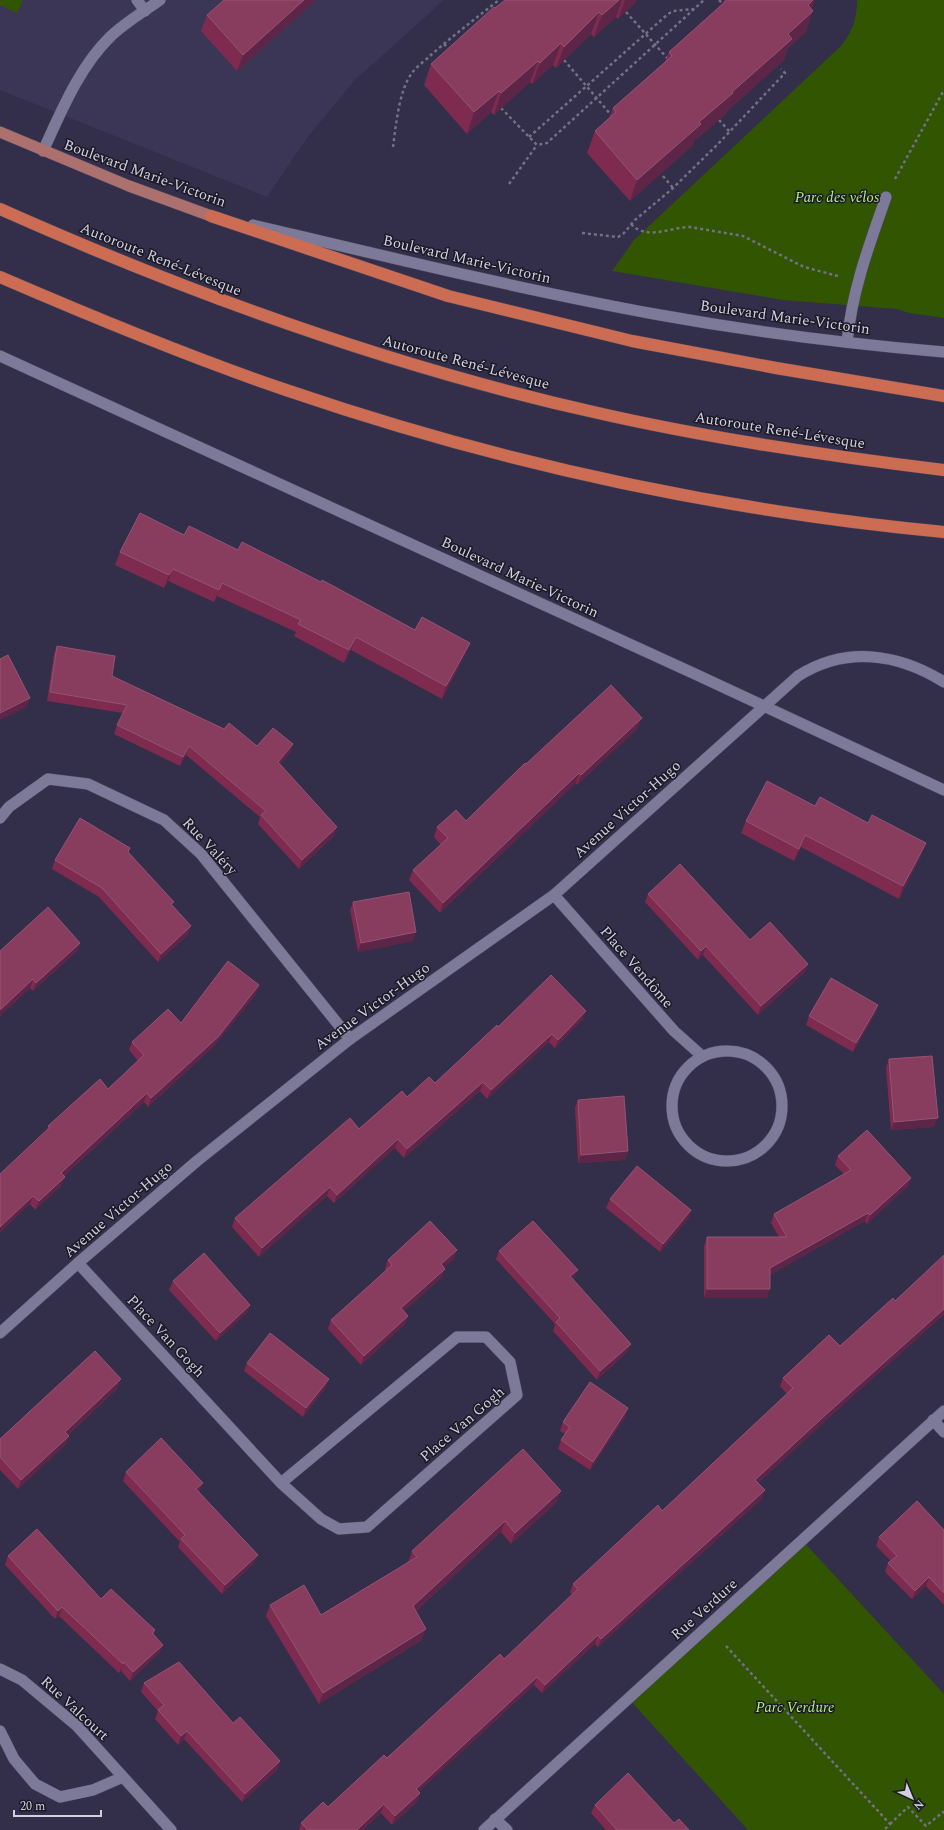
<svg xmlns="http://www.w3.org/2000/svg" width="944" height="1830" viewBox="0 0 944 1830" font-family="Spectral,serif">
  <style>
    .built { fill: #3b3556 }
    .green { fill: #325502 }
    .lines { fill: none; stroke-linecap: round; stroke-linejoin: round }
    .service-casing { stroke: #4e4a60; stroke-width: 12 }
    .minor-casing { stroke: #4e4a60; stroke-width: 12 }
    .tertiary-casing { stroke: #4e4a60; stroke-width: 12 }
    .secondary-casing { stroke: #4e4a60; stroke-width: 12 }
    .primary-casing { stroke: #4e4a60; stroke-width: 12 }
    .motorway-casing { stroke: #4e4a60; stroke-width: 13 }
    .path { stroke: #747087; stroke-width: 2.5; stroke-dasharray: 3 3; stroke-linecap: butt }
    .service { stroke: #7d7998; stroke-width: 11 }
    .minor { stroke: #7d7998; stroke-width: 11 }
    .tertiary { stroke: #7d7998; stroke-width: 11 }
    .secondary { stroke: #7d7998; stroke-width: 11 }
    .primary { stroke: #ac716e; stroke-width: 11 }
    .motorway { stroke: #cc6c52; stroke-width: 12 }
    .wall { fill: #7f2b50 }
    .shaded-wall { fill: #5d2547 }
    .building { fill: #883d5f; stroke: #935474 }
    .labels { text-anchor: middle; stroke-width: 3; stroke-linejoin: round; paint-order: stroke }
    .street-label { font-size: 15px; fill: #d1cfe0; stroke: #1a1925 }
    .park-label { font-size: 15px; font-style: italic; fill: #b1ed7a; stroke: #1a1925 }
  </style>
  <rect width="100%" height="100%" fill="#332e49"/>
  <path class="built" d="M 0,0 L 444,0 L 354,81 L 307,138 L 267,197 L 0,90 Z"/>
  <g class="green">
    <path d="M 0,0 L 23,0 L 17,13 L 0,5 Z"/>
    <path d="M 857,0 L 944,0 L 944,318 L 909,313 L 897,309 L 783,300 L 612,271 L 634,240 L 841,46 C 852,32 857,19 857,0 Z"/>
    <path d="M 802,1540 L 944,1694 L 944,1830 L 748,1830 L 628,1698 Z"/>
  </g>
  <g class="lines">
    <g class="service-casing">
      <g id="service">
        <path d="M 137,0 L 145,11"/>
        <path d="M 43,151 C 61,112 79,67 111,36 C 126,22 143,12 160,0"/>
        <path d="M 847,342 C 852,291 869,245 886,197"/>
      </g>
    </g>
    <g class="minor-casing">
      <g id="minor">
        <path d="M 0,818 L 9,807 L 48,779 L 88,784 L 164,820 L 201,854 L 350,1039"/>
        <path d="M 554,895 L 674,1031 L 702,1056"/>
        <circle cx="727" cy="1106" r="55"/>
        <path d="M 78,1263 L 281,1483 L 321,1519 L 339,1529 L 367,1527 L 517,1395 L 510,1362 L 486,1337 L 457,1337 L 281,1483"/>
        <path d="M 933,1420 L 944,1432"/>
        <path d="M 0,1669 L 22,1680 L 77,1726 L 171,1830"/>
        <path d="M 0,1731 L 14,1759 L 35,1784 L 60,1797 L 93,1790 L 123,1777"/>
        <path d="M 495,1819 L 507,1830"/>
        <path d="M 484,1830 L 944,1411"/>
      </g>
    </g>
    <g class="tertiary-casing">
      <g id="tertiary">
        <path d="M 0,356 L 695,674 L 944,790"/>
        <path d="M 0,1333 L 78,1263 L 197,1161 L 350,1039 L 554,895 L 798,676 C 846,646 897,653 944,682"/>
      </g>
    </g>
    <g class="secondary-casing">
      <path id="secondary" d="M 253,225 C 388,257 523,290 660,315 C 754,332 849,344 944,352"/>
    </g>
    <g class="primary-casing">
      <path id="primary" d="M 0,132 L 129,186 L 211,216"/>
    </g>
    <g class="motorway-casing">
      <g id="motorway">
        <path d="M 0,209 C 193,295 391,367 598,413 C 712,439 828,456 944,470"/>
        <path d="M 211,216 L 448,296 L 632,341 L 776,368 L 944,396"/>
        <path d="M 0,277 C 95,318 191,358 289,391 C 500,463 722,511 944,532"/>
      </g>
    </g>
    <g class="path">
      <path d="M 719,0 L 724,5"/>
      <path d="M 626,12 L 668,59"/>
      <path d="M 444,44 L 451,51"/>
      <path d="M 564,60 L 612,116"/>
      <path d="M 501,108 L 537,145 L 547,143 L 704,0"/>
      <path d="M 719,120 L 730,132"/>
      <path d="M 529,137 L 668,14 L 673,11 L 694,9"/>
      <path d="M 393,147 C 396,125 399,90 412,73 C 417,66 426,60 432,54 C 454,35 476,18 499,0"/>
      <path d="M 663,176 L 673,188"/>
      <path d="M 895,179 L 944,90"/>
      <path d="M 509,184 L 537,145"/>
      <path d="M 631,224 C 647,241 670,227 690,227 L 743,236 L 804,267 L 838,276"/>
      <path d="M 582,233 L 618,237 L 623,234 L 635,220 L 672,189 L 718,144 L 785,73 L 781,69"/>
      <path d="M 726,1646 L 890,1824 L 884,1830"/>
      <path d="M 890,1824 L 908,1807 L 926,1826 L 943,1812 L 944,1813"/>
    </g>
    <use href="#service" class="service"/>
    <use href="#minor" class="minor"/>
    <use href="#tertiary" class="tertiary"/>
    <use href="#secondary" class="secondary"/>
    <use href="#primary" class="primary"/>
    <use href="#motorway" class="motorway"/>
  </g>
  <g class="wall">
    <path d="M 316,0 L 237,71 L 201,31 L 207,15 Z"/>
    <path d="M 505,0 L 636,0 L 635,3 L 618,19 L 616,17 L 594,37 L 591,34 L 556,68 L 553,65 L 532,84 L 530,82 L 494,115 L 491,112 L 467,134 L 424,85 L 431,64 Z"/>
    <path d="M 724,0 L 815,0 L 811,9 L 806,32 L 788,48 L 784,60 L 727,111 L 725,115 L 694,141 L 693,145 L 630,201 L 587,153 L 595,131 L 609,119 L 613,108 L 665,62 L 669,52 L 722,5 Z"/>
    <path d="M 184,535 L 238,550 L 415,630 L 465,655 L 442,699 L 351,650 L 344,663 L 294,636 L 296,632 L 217,596 L 214,602 L 168,581 L 164,588 L 115,565 L 120,552 Z"/>
    <path d="M 57,646 L 112,676 L 257,746 L 293,744 L 290,753 L 280,764 L 334,836 L 299,869 L 258,824 L 260,817 L 186,755 L 180,766 L 114,734 L 117,725 L 123,713 L 47,701 L 54,654 Z"/>
    <path d="M 638,728 L 577,785 L 576,783 L 440,913 L 409,880 L 413,870 L 441,845 L 434,837 L 437,827 L 466,821 L 526,764 Z"/>
    <path d="M 815,806 L 921,856 L 899,899 L 801,847 L 794,861 L 741,833 L 746,821 Z"/>
    <path d="M 130,848 L 128,852 L 172,906 L 188,935 L 158,962 L 99,897 L 52,869 L 55,860 Z"/>
    <path d="M 648,894 L 750,940 L 808,964 L 805,972 L 758,1015 L 703,955 L 698,960 L 645,902 Z"/>
    <path d="M 353,902 L 413,941 L 358,952 L 350,910 Z"/>
    <path d="M 80,943 L 77,951 L 33,991 L 30,988 L 0,1016 L 0,951 Z"/>
    <path d="M 259,985 L 256,994 L 214,1046 L 148,1107 L 144,1102 L 64,1176 L 62,1185 L 35,1210 L 30,1204 L 47,1130 L 48,1126 L 108,1089 L 138,1061 L 129,1050 L 132,1042 L 181,1023 Z"/>
    <path d="M 878,1005 L 875,1014 L 853,1052 L 806,1025 L 809,1016 Z"/>
    <path d="M 583,1019 L 555,1048 L 549,1042 L 487,1099 L 480,1091 L 404,1158 L 395,1148 L 334,1203 L 327,1196 L 259,1257 L 232,1227 L 235,1218 L 359,1129 L 407,1097 L 435,1083 L 498,1027 Z"/>
    <path d="M 889,1059 L 934,1127 L 891,1130 L 886,1068 Z"/>
    <path d="M 578,1100 L 628,1151 L 625,1160 L 578,1163 L 575,1108 Z"/>
    <path d="M 838,1156 L 911,1178 L 908,1186 L 867,1224 L 865,1221 L 770,1275 L 767,1298 L 704,1298 L 704,1246 L 707,1237 L 779,1237 L 771,1223 L 774,1214 L 844,1174 L 835,1165 Z"/>
    <path d="M 610,1199 L 691,1210 L 688,1219 L 660,1252 L 606,1208 Z"/>
    <path d="M 499,1251 L 574,1278 L 573,1280 L 627,1352 L 597,1380 L 553,1331 L 555,1324 L 496,1259 Z"/>
    <path d="M 454,1259 L 444,1267 L 442,1277 L 404,1311 L 405,1324 L 361,1365 L 328,1329 L 331,1320 L 386,1271 L 385,1269 L 388,1260 Z"/>
    <path d="M 173,1281 L 250,1305 L 247,1313 L 216,1341 L 169,1290 Z"/>
    <path d="M 829,1335 L 818,1428 L 758,1483 L 762,1499 L 598,1647 L 595,1644 L 542,1693 L 534,1685 L 418,1792 L 420,1793 L 417,1802 L 392,1825 L 381,1813 L 363,1830 L 299,1830 L 301,1823 L 328,1807 L 504,1659 L 572,1595 L 570,1592 L 573,1584 L 662,1511 L 787,1394 L 780,1386 L 783,1378 Z"/>
    <path d="M 247,1363 L 326,1387 L 303,1417 L 244,1371 Z"/>
    <path d="M 118,1388 L 68,1435 L 66,1444 L 18,1489 L 0,1470 L 0,1439 Z"/>
    <path d="M 628,1408 L 625,1417 L 590,1470 L 558,1449 L 561,1440 L 565,1434 L 560,1431 L 563,1422 Z"/>
    <path d="M 126,1472 L 200,1491 L 199,1492 L 254,1563 L 222,1594 L 178,1547 L 180,1542 L 123,1481 Z"/>
    <path d="M 557,1502 L 511,1544 L 501,1532 L 416,1611 L 422,1640 L 319,1704 L 266,1616 L 270,1605 L 321,1615 L 408,1563 L 412,1551 Z"/>
    <path d="M 944,1530 L 944,1605 L 926,1586 L 912,1599 L 885,1572 L 888,1563 L 891,1561 L 876,1546 L 879,1537 Z"/>
    <path d="M 8,1556 L 101,1599 L 155,1630 L 154,1635 L 163,1645 L 159,1653 L 130,1681 L 121,1671 L 119,1673 L 59,1616 L 55,1619 L 5,1565 Z"/>
    <path d="M 144,1683 L 233,1723 L 280,1761 L 277,1770 L 242,1802 L 184,1739 L 178,1745 L 155,1719 L 158,1711 L 141,1692 Z"/>
    <path d="M 595,1805 L 674,1823 L 689,1830 L 606,1830 L 591,1813 Z"/>
  </g>
  <g class="shaded-wall">
    <path d="M 304,0 L 316,0 L 237,71 L 243,55 Z"/>
    <path d="M 619,0 L 622,0 L 616,17 L 594,37 L 602,15 Z"/>
    <path d="M 625,0 L 636,0 L 635,3 L 618,19 Z"/>
    <path d="M 813,0 L 815,0 L 809,15 L 813,11 L 806,32 L 788,48 L 784,60 L 727,111 L 725,115 L 694,141 L 693,145 L 630,201 L 637,180 L 732,92 L 788,34 L 808,5 Z"/>
    <path d="M 599,12 L 591,34 L 556,68 L 564,47 Z"/>
    <path d="M 561,43 L 553,65 L 532,84 L 540,63 Z"/>
    <path d="M 538,61 L 530,82 L 494,115 L 501,93 Z"/>
    <path d="M 499,91 L 491,112 L 467,134 L 474,112 Z"/>
    <path d="M 173,569 L 168,581 L 164,588 L 169,575 Z"/>
    <path d="M 222,583 L 217,596 L 214,602 L 219,590 Z"/>
    <path d="M 356,637 L 351,650 L 344,663 L 349,650 Z"/>
    <path d="M 470,643 L 465,655 L 442,699 L 446,686 Z"/>
    <path d="M 30,698 L 27,707 L 0,720 L 0,713 Z"/>
    <path d="M 642,718 L 638,728 L 577,785 L 581,775 Z"/>
    <path d="M 293,744 L 290,753 L 274,771 L 278,762 Z"/>
    <path d="M 189,746 L 186,755 L 180,766 L 183,757 Z"/>
    <path d="M 579,773 L 576,783 L 440,913 L 443,903 Z"/>
    <path d="M 337,827 L 334,836 L 299,869 L 302,860 Z"/>
    <path d="M 805,835 L 801,847 L 794,861 L 799,849 Z"/>
    <path d="M 926,843 L 921,856 L 899,899 L 903,886 Z"/>
    <path d="M 191,926 L 188,935 L 158,962 L 161,954 Z"/>
    <path d="M 416,932 L 413,941 L 358,952 L 361,943 Z"/>
    <path d="M 80,943 L 77,951 L 33,991 L 36,983 Z"/>
    <path d="M 706,946 L 703,955 L 698,960 L 701,951 Z"/>
    <path d="M 808,964 L 805,972 L 758,1015 L 761,1006 Z"/>
    <path d="M 33,979 L 30,988 L 0,1016 L 0,1010 Z"/>
    <path d="M 259,985 L 256,994 L 214,1046 L 148,1107 L 151,1098 Z"/>
    <path d="M 878,1005 L 875,1014 L 853,1052 L 856,1043 Z"/>
    <path d="M 586,1011 L 583,1019 L 555,1048 L 558,1040 Z"/>
    <path d="M 552,1034 L 549,1042 L 487,1099 L 491,1090 Z"/>
    <path d="M 483,1082 L 480,1091 L 404,1158 L 407,1149 Z"/>
    <path d="M 147,1093 L 144,1102 L 58,1181 L 61,1173 Z"/>
    <path d="M 938,1118 L 934,1127 L 891,1130 L 894,1122 Z"/>
    <path d="M 398,1139 L 395,1148 L 334,1203 L 337,1195 Z"/>
    <path d="M 628,1151 L 625,1160 L 578,1163 L 581,1155 Z"/>
    <path d="M 65,1177 L 62,1185 L 35,1210 L 39,1201 Z"/>
    <path d="M 911,1178 L 908,1186 L 867,1224 L 870,1215 Z"/>
    <path d="M 330,1187 L 327,1196 L 259,1257 L 262,1248 Z"/>
    <path d="M 33,1196 L 30,1204 L 0,1233 L 0,1227 Z"/>
    <path d="M 691,1210 L 688,1219 L 660,1252 L 663,1244 Z"/>
    <path d="M 868,1213 L 865,1221 L 767,1277 L 770,1268 Z"/>
    <path d="M 457,1250 L 454,1259 L 438,1273 L 441,1264 Z"/>
    <path d="M 445,1269 L 442,1277 L 398,1316 L 401,1308 Z"/>
    <path d="M 578,1270 L 574,1278 L 567,1285 L 570,1276 Z"/>
    <path d="M 707,1289 L 770,1289 L 767,1298 L 704,1298 Z"/>
    <path d="M 250,1305 L 247,1313 L 216,1341 L 220,1333 Z"/>
    <path d="M 944,1309 L 944,1315 L 818,1428 L 752,1488 L 755,1480 L 821,1419 Z"/>
    <path d="M 408,1316 L 405,1324 L 361,1365 L 364,1356 Z"/>
    <path d="M 631,1344 L 627,1352 L 597,1380 L 600,1371 Z"/>
    <path d="M 121,1379 L 118,1388 L 62,1440 L 65,1432 Z"/>
    <path d="M 329,1379 L 326,1387 L 303,1417 L 306,1408 Z"/>
    <path d="M 628,1408 L 625,1417 L 590,1470 L 593,1462 Z"/>
    <path d="M 69,1436 L 66,1444 L 18,1489 L 21,1480 Z"/>
    <path d="M 203,1483 L 200,1491 L 192,1498 L 196,1489 Z"/>
    <path d="M 765,1490 L 762,1499 L 598,1647 L 601,1639 Z"/>
    <path d="M 561,1491 L 557,1502 L 511,1544 L 515,1533 Z"/>
    <path d="M 505,1521 L 501,1532 L 409,1617 L 413,1606 Z"/>
    <path d="M 258,1555 L 254,1563 L 222,1594 L 225,1585 Z"/>
    <path d="M 929,1577 L 926,1586 L 912,1599 L 915,1591 Z"/>
    <path d="M 62,1607 L 59,1616 L 55,1619 L 58,1611 Z"/>
    <path d="M 426,1629 L 422,1640 L 319,1704 L 323,1693 Z"/>
    <path d="M 598,1635 L 595,1644 L 542,1693 L 545,1685 Z"/>
    <path d="M 163,1645 L 159,1653 L 130,1681 L 133,1672 Z"/>
    <path d="M 124,1662 L 121,1671 L 119,1673 L 123,1664 Z"/>
    <path d="M 537,1677 L 534,1685 L 412,1798 L 416,1789 Z"/>
    <path d="M 187,1731 L 184,1739 L 178,1745 L 181,1736 Z"/>
    <path d="M 280,1761 L 277,1770 L 242,1802 L 245,1794 Z"/>
    <path d="M 420,1793 L 417,1802 L 392,1825 L 395,1816 Z"/>
    <path d="M 384,1804 L 381,1813 L 363,1830 L 357,1830 Z"/>
  </g>
  <g class="building">
    <path d="M 224,0 L 304,0 L 243,55 L 207,15 Z"/>
    <path d="M 505,0 L 619,0 L 602,15 L 599,12 L 564,47 L 561,43 L 540,63 L 538,61 L 501,93 L 499,91 L 474,112 L 431,64 L 494,7 L 495,8 Z"/>
    <path d="M 727,0 L 813,0 L 808,5 L 813,11 L 788,34 L 792,39 L 732,92 L 733,93 L 699,122 L 701,124 L 637,180 L 595,131 L 616,112 L 613,108 L 672,56 L 669,52 Z"/>
    <path d="M 140,513 L 184,535 L 189,526 L 238,550 L 242,542 L 321,582 L 322,580 L 415,630 L 422,617 L 470,643 L 446,686 L 356,637 L 349,650 L 298,624 L 301,620 L 222,583 L 219,590 L 173,569 L 169,575 L 120,552 Z"/>
    <path d="M 57,646 L 115,656 L 112,676 L 224,729 L 229,723 L 257,746 L 273,728 L 293,744 L 278,762 L 337,827 L 302,860 L 261,815 L 266,811 L 189,746 L 183,757 L 117,725 L 127,705 L 50,692 Z"/>
    <path d="M 8,655 L 30,698 L 0,713 L 0,659 Z"/>
    <path d="M 611,685 L 642,718 L 581,775 L 579,773 L 443,903 L 413,870 L 448,838 L 437,827 L 456,810 L 466,821 L 525,763 L 526,764 Z"/>
    <path d="M 767,781 L 815,806 L 820,797 L 868,823 L 872,815 L 926,843 L 903,886 L 805,835 L 799,849 L 746,821 Z"/>
    <path d="M 80,818 L 130,848 L 128,852 L 174,902 L 171,904 L 191,926 L 161,954 L 102,888 L 55,860 Z"/>
    <path d="M 680,864 L 750,940 L 770,922 L 808,964 L 761,1006 L 706,946 L 701,951 L 648,894 Z"/>
    <path d="M 409,892 L 416,932 L 361,943 L 353,902 Z"/>
    <path d="M 48,907 L 80,943 L 36,983 L 33,979 L 0,1010 L 0,951 Z"/>
    <path d="M 228,961 L 259,985 L 218,1037 L 151,1098 L 147,1093 L 61,1173 L 65,1177 L 39,1201 L 33,1196 L 0,1227 L 0,1174 L 50,1127 L 48,1126 L 100,1079 L 108,1089 L 144,1055 L 132,1042 L 168,1009 L 181,1023 Z"/>
    <path d="M 551,975 L 586,1011 L 558,1040 L 552,1034 L 491,1090 L 483,1082 L 407,1149 L 398,1139 L 337,1195 L 330,1187 L 262,1248 L 235,1218 L 350,1118 L 359,1129 L 402,1091 L 407,1097 L 429,1077 L 435,1083 L 497,1025 L 498,1027 Z"/>
    <path d="M 831,978 L 878,1005 L 856,1043 L 809,1016 Z"/>
    <path d="M 932,1056 L 938,1118 L 894,1122 L 889,1059 Z"/>
    <path d="M 624,1096 L 628,1151 L 581,1155 L 578,1100 Z"/>
    <path d="M 867,1130 L 911,1178 L 870,1215 L 868,1213 L 770,1268 L 770,1289 L 707,1289 L 707,1237 L 787,1237 L 774,1214 L 851,1170 L 838,1156 Z"/>
    <path d="M 637,1166 L 691,1210 L 663,1244 L 610,1199 Z"/>
    <path d="M 430,1221 L 457,1250 L 441,1264 L 445,1269 L 401,1308 L 408,1316 L 364,1356 L 331,1320 L 392,1265 L 388,1260 Z"/>
    <path d="M 533,1221 L 578,1270 L 570,1276 L 631,1344 L 600,1371 L 556,1322 L 560,1318 L 499,1251 Z"/>
    <path d="M 204,1253 L 250,1305 L 220,1333 L 173,1281 Z"/>
    <path d="M 944,1255 L 944,1309 L 821,1419 L 755,1480 L 765,1490 L 601,1639 L 598,1635 L 545,1685 L 537,1677 L 416,1789 L 420,1793 L 395,1816 L 384,1804 L 357,1830 L 308,1830 L 301,1823 L 323,1802 L 328,1807 L 384,1755 L 387,1758 L 500,1654 L 504,1659 L 578,1589 L 573,1584 L 658,1505 L 662,1511 L 793,1388 L 783,1378 L 829,1335 L 840,1346 L 893,1298 L 895,1301 Z"/>
    <path d="M 270,1333 L 329,1379 L 306,1408 L 247,1363 Z"/>
    <path d="M 95,1351 L 121,1379 L 65,1432 L 69,1436 L 21,1480 L 0,1457 L 0,1439 Z"/>
    <path d="M 590,1382 L 628,1408 L 593,1462 L 561,1440 L 570,1427 L 563,1422 Z"/>
    <path d="M 161,1438 L 203,1483 L 196,1489 L 258,1555 L 225,1585 L 181,1539 L 185,1535 L 126,1472 Z"/>
    <path d="M 523,1449 L 561,1491 L 515,1533 L 505,1521 L 413,1606 L 426,1629 L 323,1693 L 270,1605 L 304,1585 L 321,1615 L 417,1557 L 412,1551 Z"/>
    <path d="M 917,1501 L 944,1530 L 944,1593 L 929,1577 L 915,1591 L 888,1563 L 897,1556 L 879,1537 Z"/>
    <path d="M 37,1529 L 101,1599 L 111,1589 L 155,1630 L 152,1633 L 163,1645 L 133,1672 L 124,1662 L 123,1664 L 62,1607 L 58,1611 L 8,1556 Z"/>
    <path d="M 179,1662 L 233,1723 L 240,1717 L 280,1761 L 245,1794 L 187,1731 L 181,1736 L 158,1710 L 164,1705 L 144,1683 Z"/>
    <path d="M 628,1773 L 674,1823 L 679,1819 L 689,1830 L 617,1830 L 595,1805 Z"/>
  </g>
  <g class="labels">
    <g class="street-label">
      <text transform="translate(145 173) rotate(20)" y="5">Boulevard Marie-Victorin</text>
      <text transform="translate(161 259) rotate(22)" y="5">Autoroute René-Lévesque</text>
      <text transform="translate(467 259) rotate(13)" y="5">Boulevard Marie-Victorin</text>
      <text transform="translate(785 317) rotate(8)" y="5">Boulevard Marie-Victorin</text>
      <text transform="translate(466 362) rotate(15)" y="5">Autoroute René-Lévesque</text>
      <text transform="translate(780 430) rotate(9)" y="5">Autoroute René-Lévesque</text>
      <text transform="translate(520 577) rotate(25)" y="5">Boulevard Marie-Victorin</text>
      <text transform="translate(627 809) rotate(-42)" y="5">Avenue Victor-Hugo</text>
      <text transform="translate(210 846) rotate(47)" y="5">Rue Valéry</text>
      <text transform="translate(637 967) rotate(49)" y="5">Place Vendôme</text>
      <text transform="translate(372 1006) rotate(-36)" y="5">Avenue Victor-Hugo</text>
      <text transform="translate(118 1209) rotate(-41)" y="5">Avenue Victor-Hugo</text>
      <text transform="translate(166 1336) rotate(47)" y="5">Place Van Gogh</text>
      <text transform="translate(462 1424) rotate(-41)" y="5">Place Van Gogh</text>
      <text transform="translate(704 1609) rotate(-42)" y="5">Rue Verdure</text>
      <text transform="translate(75 1708) rotate(43)" y="5">Rue Valcourt</text>
    </g>
    <g class="park-label">
      <text x="837" y="202">Parc des vélos</text>
      <text x="795" y="1712">Parc Verdure</text>
    </g>
  </g>
  <g transform="translate(912 1798) rotate(136)" stroke="#1a1925" stroke-width="3" paint-order="stroke">
  <path d="M0-3L7 15L0 10L-7 15Z" fill="#d1cfe0"/>
  <text y="-6" font-size="11" font-weight="bold" text-anchor="middle" fill="#d1cfe0">N</text>
  </g>
  <path d="M14 1810v6h87v-6" fill="none" stroke="#d1cfe0" stroke-width="2"/>
  <text x="20" y="1810" font-size="12" fill="#d1cfe0" stroke="#1a1925" stroke-width="3" paint-order="stroke">20 m</text>
</svg>
